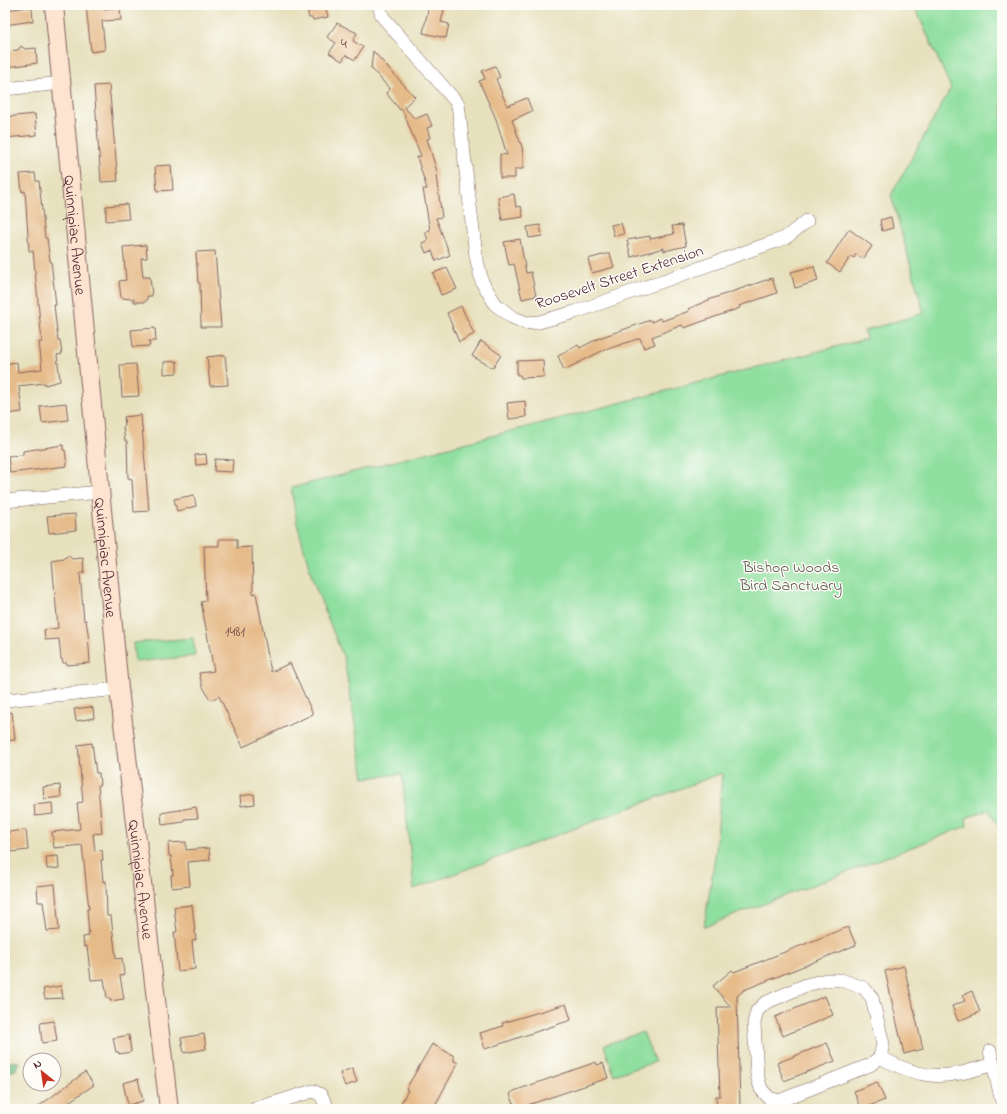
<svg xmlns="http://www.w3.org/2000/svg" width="1007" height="1114" viewBox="0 0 1007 1114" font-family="'Indie Flower',sans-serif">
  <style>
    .green { fill: #8fdf9f; stroke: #6c7f65 }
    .forest { fill: #73be86; stroke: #5e6e58 }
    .building { fill: #e6bb8a }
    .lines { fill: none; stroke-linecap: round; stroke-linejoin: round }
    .street-casing { stroke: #81635e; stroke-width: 14 }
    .secondary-casing { stroke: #81635e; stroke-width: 20 }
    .street { stroke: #fff; stroke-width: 13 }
    .secondary { stroke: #fde4d1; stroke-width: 18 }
    .labels { text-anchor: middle; stroke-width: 3; stroke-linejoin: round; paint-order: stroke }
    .number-label { font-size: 14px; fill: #714643 }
    .street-label { font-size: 16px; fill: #4a1f2b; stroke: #fdfcf7 }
    .park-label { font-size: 16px; fill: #5f594e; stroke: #fdfcf7 }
  </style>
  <rect width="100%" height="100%" fill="#fdfcf7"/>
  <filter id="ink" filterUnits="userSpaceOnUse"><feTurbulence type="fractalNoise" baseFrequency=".025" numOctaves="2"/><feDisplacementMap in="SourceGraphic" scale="8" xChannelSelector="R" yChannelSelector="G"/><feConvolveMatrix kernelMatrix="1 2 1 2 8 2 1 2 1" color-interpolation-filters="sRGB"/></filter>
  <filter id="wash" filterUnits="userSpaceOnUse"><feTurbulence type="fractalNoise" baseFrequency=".012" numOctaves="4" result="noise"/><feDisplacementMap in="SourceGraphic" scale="16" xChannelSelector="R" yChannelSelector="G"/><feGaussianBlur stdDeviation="0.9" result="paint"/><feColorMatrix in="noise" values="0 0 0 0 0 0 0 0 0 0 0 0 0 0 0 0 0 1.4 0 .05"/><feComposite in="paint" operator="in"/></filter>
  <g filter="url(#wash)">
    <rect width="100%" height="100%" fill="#e7e1be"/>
    <g class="green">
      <path d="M 914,5 L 1002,5 L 1002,833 L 989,810 L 966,818 L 967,826 L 704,927 L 716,850 L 722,773 L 414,889 L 402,774 L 364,778 L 344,659 L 313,581 L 297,523 L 291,488 L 866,339 L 864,331 L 924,313 L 891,195 L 951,88 Z"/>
      <path d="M 193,638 L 195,656 L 135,662 L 133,643 Z"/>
      <path d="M 643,1032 L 655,1062 L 614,1075 L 604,1045 Z"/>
    </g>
    <path class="forest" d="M 5,1061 L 20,1062 L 16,1070 L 5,1073 Z"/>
    <g id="blocks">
      <g class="building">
        <path d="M 86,5 L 101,5 L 101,9 L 120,8 L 121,20 L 102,21 L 105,50 L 91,52 Z"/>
        <path d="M 306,5 L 325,5 L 328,17 L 313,20 L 312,18 L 309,18 Z"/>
        <path d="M 429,5 L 445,5 L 441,22 L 449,24 L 446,38 L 423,33 Z"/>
        <path d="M 28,7 L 32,8 L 33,21 L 5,25 L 5,10 Z"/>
        <path d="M 337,23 L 357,33 L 353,41 L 363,47 L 355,60 L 346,55 L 342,61 L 329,53 L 336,43 L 327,37 Z"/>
        <path d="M 21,46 L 25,49 L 36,48 L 37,63 L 8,67 L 6,51 L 18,50 Z"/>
        <path d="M 373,51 L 415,97 L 404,107 L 415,119 L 427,114 L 432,126 L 427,128 L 430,138 L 427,139 L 438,175 L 436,176 L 442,217 L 436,218 L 450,255 L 436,261 L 432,251 L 426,253 L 422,243 L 428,240 L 425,232 L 430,230 L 423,189 L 427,189 L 417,157 L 421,156 L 402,109 L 400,110 L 386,93 L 390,89 L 371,68 Z"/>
        <path d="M 495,66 L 500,77 L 496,79 L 507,106 L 527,98 L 532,111 L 512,120 L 522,147 L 523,155 L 523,169 L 515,169 L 515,178 L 500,178 L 500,154 L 507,155 L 496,119 L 479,81 L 485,79 L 482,71 Z"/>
        <path d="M 109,85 L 118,181 L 101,182 L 94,86 Z"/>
        <path d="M 35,114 L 37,135 L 5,138 L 5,117 Z"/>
        <path d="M 171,165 L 173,190 L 157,191 L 155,166 Z"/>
        <path d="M 35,173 L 36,181 L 39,181 L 45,238 L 47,238 L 50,261 L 51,261 L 56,305 L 54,305 L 58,340 L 60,340 L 62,354 L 57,355 L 60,381 L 45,385 L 45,383 L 19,386 L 22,412 L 7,414 L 5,364 L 17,362 L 18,372 L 42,369 L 39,342 L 42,342 L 33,251 L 29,251 L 25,191 L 22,192 L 20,174 Z"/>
        <path d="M 514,194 L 516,207 L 521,206 L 523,217 L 502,220 L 498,197 Z"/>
        <path d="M 127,204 L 129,219 L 106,221 L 106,206 Z"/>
        <path d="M 891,217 L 893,228 L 882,231 L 880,220 Z"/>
        <path d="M 621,223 L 624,234 L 614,236 L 611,225 Z"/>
        <path d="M 540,225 L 542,236 L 529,238 L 527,227 Z"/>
        <path d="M 682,225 L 686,246 L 664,251 L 664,248 L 631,257 L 627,240 L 650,236 L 650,239 L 674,234 L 672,226 Z"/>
        <path d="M 849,229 L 872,246 L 863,259 L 856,254 L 854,258 L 851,256 L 840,272 L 827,263 Z"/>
        <path d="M 520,239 L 526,273 L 531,272 L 536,296 L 522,299 L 514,264 L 509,265 L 504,242 Z"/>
        <path d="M 146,245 L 147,258 L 141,258 L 143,277 L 150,277 L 152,296 L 147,296 L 147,300 L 145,302 L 134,302 L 134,299 L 121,298 L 119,281 L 126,280 L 123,247 Z"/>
        <path d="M 215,251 L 221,327 L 201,327 L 200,283 L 198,283 L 196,252 Z"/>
        <path d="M 606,254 L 610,254 L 614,267 L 592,273 L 588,259 Z"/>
        <path d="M 814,266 L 818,281 L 795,288 L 791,272 Z"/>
        <path d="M 447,268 L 457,289 L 441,295 L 433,273 Z"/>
        <path d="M 772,278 L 777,293 L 739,306 L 740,308 L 684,328 L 682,325 L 652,337 L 655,344 L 644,348 L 640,338 L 602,351 L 564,370 L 558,356 L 578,345 L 580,348 L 599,338 L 651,320 L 652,322 L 660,318 L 662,321 L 689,311 L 688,309 L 711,299 Z"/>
        <path d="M 461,306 L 474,334 L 459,342 L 447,313 Z"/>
        <path d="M 155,328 L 156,341 L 149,341 L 150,346 L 133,347 L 131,330 Z"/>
        <path d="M 481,341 L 501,355 L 493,368 L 472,356 Z"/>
        <path d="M 225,355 L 228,385 L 210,386 L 207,357 Z"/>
        <path d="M 543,360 L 544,377 L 521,378 L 520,375 L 517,375 L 517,361 Z"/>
        <path d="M 177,361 L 177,373 L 164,374 L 164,362 Z"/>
        <path d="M 136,364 L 139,396 L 122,397 L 120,365 Z"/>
        <path d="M 525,401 L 526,417 L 509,419 L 507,403 Z"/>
        <path d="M 66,403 L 68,420 L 42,423 L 40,406 Z"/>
        <path d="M 141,415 L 149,511 L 134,512 L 132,479 L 128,478 L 127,441 L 125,441 L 123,427 L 125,426 L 124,417 Z"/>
        <path d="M 63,445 L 63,450 L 65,450 L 67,466 L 10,473 L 8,456 L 23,455 L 23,451 Z"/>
        <path d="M 206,454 L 207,464 L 196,465 L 195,455 Z"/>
        <path d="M 215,459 L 233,460 L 232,472 L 214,471 Z"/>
        <path d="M 194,495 L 196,506 L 177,511 L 174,499 Z"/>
        <path d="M 75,514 L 76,530 L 49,533 L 47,516 Z"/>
        <path d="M 219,539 L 237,539 L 237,548 L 252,547 L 253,594 L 256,593 L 271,672 L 290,663 L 313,714 L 243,747 L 219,696 L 211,700 L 208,696 L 202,685 L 199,673 L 214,671 L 201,602 L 206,601 L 204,546 L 219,546 Z"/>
        <path d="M 68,555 L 72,559 L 83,558 L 84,573 L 80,573 L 84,621 L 86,620 L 88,633 L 90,663 L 67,665 L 67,663 L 63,663 L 62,659 L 61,659 L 59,639 L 45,640 L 44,630 L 58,628 L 52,561 L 64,559 Z"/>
        <path d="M 90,707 L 93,708 L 94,718 L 76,721 L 74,709 Z"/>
        <path d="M 12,712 L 15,740 L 5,741 L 5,713 Z"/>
        <path d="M 92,743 L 96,773 L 99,773 L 100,785 L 98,785 L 102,833 L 93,834 L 95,851 L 102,850 L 103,860 L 101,860 L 103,882 L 106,881 L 107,916 L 111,916 L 116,959 L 122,958 L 124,975 L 120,976 L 124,999 L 110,1001 L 110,998 L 107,998 L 104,979 L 91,980 L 87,946 L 84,947 L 83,937 L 89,936 L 87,909 L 89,909 L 82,845 L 54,848 L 52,832 L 80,829 L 77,803 L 83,802 L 78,745 Z"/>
        <path d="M 60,785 L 61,797 L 44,799 L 43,787 Z"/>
        <path d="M 254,794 L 255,804 L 241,806 L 240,796 Z"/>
        <path d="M 52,803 L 53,814 L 35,816 L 34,805 Z"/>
        <path d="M 196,807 L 198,818 L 184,819 L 184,822 L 162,825 L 161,813 Z"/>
        <path d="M 26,830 L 28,850 L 11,852 L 8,832 Z"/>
        <path d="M 186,842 L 186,850 L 209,848 L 210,860 L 188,862 L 190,886 L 172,888 L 171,875 L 173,875 L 171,856 L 169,856 L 168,843 Z"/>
        <path d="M 58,856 L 59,868 L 47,869 L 46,857 Z"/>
        <path d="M 55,884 L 59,930 L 47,931 L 43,902 L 38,902 L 37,886 Z"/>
        <path d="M 192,905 L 196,940 L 192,941 L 195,969 L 178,971 L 174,932 L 177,932 L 174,907 Z"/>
        <path d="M 848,927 L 856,945 L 744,990 L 737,996 L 740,1107 L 737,1107 L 737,1109 L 717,1109 L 716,1096 L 720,1096 L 717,1007 L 731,1007 L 713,986 L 732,970 L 734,972 Z"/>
        <path d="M 904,966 L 923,1049 L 904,1054 L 885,971 Z"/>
        <path d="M 61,986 L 63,998 L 45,999 L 43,989 Z"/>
        <path d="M 972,991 L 980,1012 L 958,1021 L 952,1006 L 965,1001 L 962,995 Z"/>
        <path d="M 825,996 L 833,1015 L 783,1036 L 775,1017 Z"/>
        <path d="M 566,1004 L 571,1020 L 485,1049 L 480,1033 L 503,1026 L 502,1023 Z"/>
        <path d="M 54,1021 L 57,1041 L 42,1043 L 40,1023 Z"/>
        <path d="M 204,1034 L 206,1049 L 184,1053 L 181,1038 Z"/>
        <path d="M 129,1035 L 131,1052 L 119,1054 L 119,1052 L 116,1052 L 113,1038 Z"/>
        <path d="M 827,1043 L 835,1061 L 784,1081 L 777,1063 Z"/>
        <path d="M 432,1044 L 454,1056 L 454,1061 L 458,1063 L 433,1109 L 407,1109 L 400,1105 L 408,1090 L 406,1089 Z"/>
        <path d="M 596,1062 L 597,1065 L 603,1063 L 608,1078 L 516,1109 L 510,1094 L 514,1091 Z"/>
        <path d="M 352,1068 L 357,1082 L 345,1086 L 340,1073 Z"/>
        <path d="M 85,1072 L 94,1085 L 58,1109 L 35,1109 Z"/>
        <path d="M 138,1079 L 143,1101 L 128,1105 L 123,1083 Z"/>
        <path d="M 877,1082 L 885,1100 L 861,1109 L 854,1091 Z"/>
      </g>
    </g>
  </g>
  <g filter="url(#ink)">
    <use href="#blocks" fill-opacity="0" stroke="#81635e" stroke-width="1"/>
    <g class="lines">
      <g class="street-casing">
        <g id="street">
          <path d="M 379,5 L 382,16 L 458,104 L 476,256 L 482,282 L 496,305 L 512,317 L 526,323 L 539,322 L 575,312 L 785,238 L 807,221"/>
          <path d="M 5,89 L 62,83"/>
          <path d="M 5,501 L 100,492"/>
          <path d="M 5,700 L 119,689"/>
          <path d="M 990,1051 L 1002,1102"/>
          <path d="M 880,1057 L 870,1065 L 779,1101 L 769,1098 L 761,1089 L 757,1075 L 754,1023 L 757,1011 L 765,1003 L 806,985 L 826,980 L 841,980 L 864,988 L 872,998 L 883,1044 L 880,1057 C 925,1082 946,1079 993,1064"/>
          <path d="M 255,1109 L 313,1091 L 321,1095 L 328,1109"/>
        </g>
      </g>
      <g class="secondary-casing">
        <g id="secondary">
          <path id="s1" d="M 54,5 L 119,689 L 169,1109"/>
        </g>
      </g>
      <use href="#street" class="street"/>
      <use href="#secondary" class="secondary"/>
    </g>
  </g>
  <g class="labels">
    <g class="number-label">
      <text x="344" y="48">4</text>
      <text x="235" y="636">1481</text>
    </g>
    <g class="street-label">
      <text dy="6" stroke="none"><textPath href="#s1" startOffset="231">Quinnipiac Avenue</textPath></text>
      <text transform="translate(619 276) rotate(-18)" y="6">Roosevelt Street Extension</text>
      <text dy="6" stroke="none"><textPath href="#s1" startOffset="555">Quinnipiac Avenue</textPath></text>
      <text dy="6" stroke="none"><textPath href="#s1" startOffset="879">Quinnipiac Avenue</textPath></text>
    </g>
    <g class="park-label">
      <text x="791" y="572">Bishop Woods<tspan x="791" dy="18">Bird Sanctuary</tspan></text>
    </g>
  </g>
  <rect width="1007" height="1114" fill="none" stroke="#fdfcf7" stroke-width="20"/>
  <g transform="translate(42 1072) rotate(330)"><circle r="19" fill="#fdfcf7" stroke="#b5a4a5"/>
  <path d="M0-3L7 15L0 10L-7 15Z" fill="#c8321e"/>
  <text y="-6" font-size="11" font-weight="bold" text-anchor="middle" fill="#4a1f2b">N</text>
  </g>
</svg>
